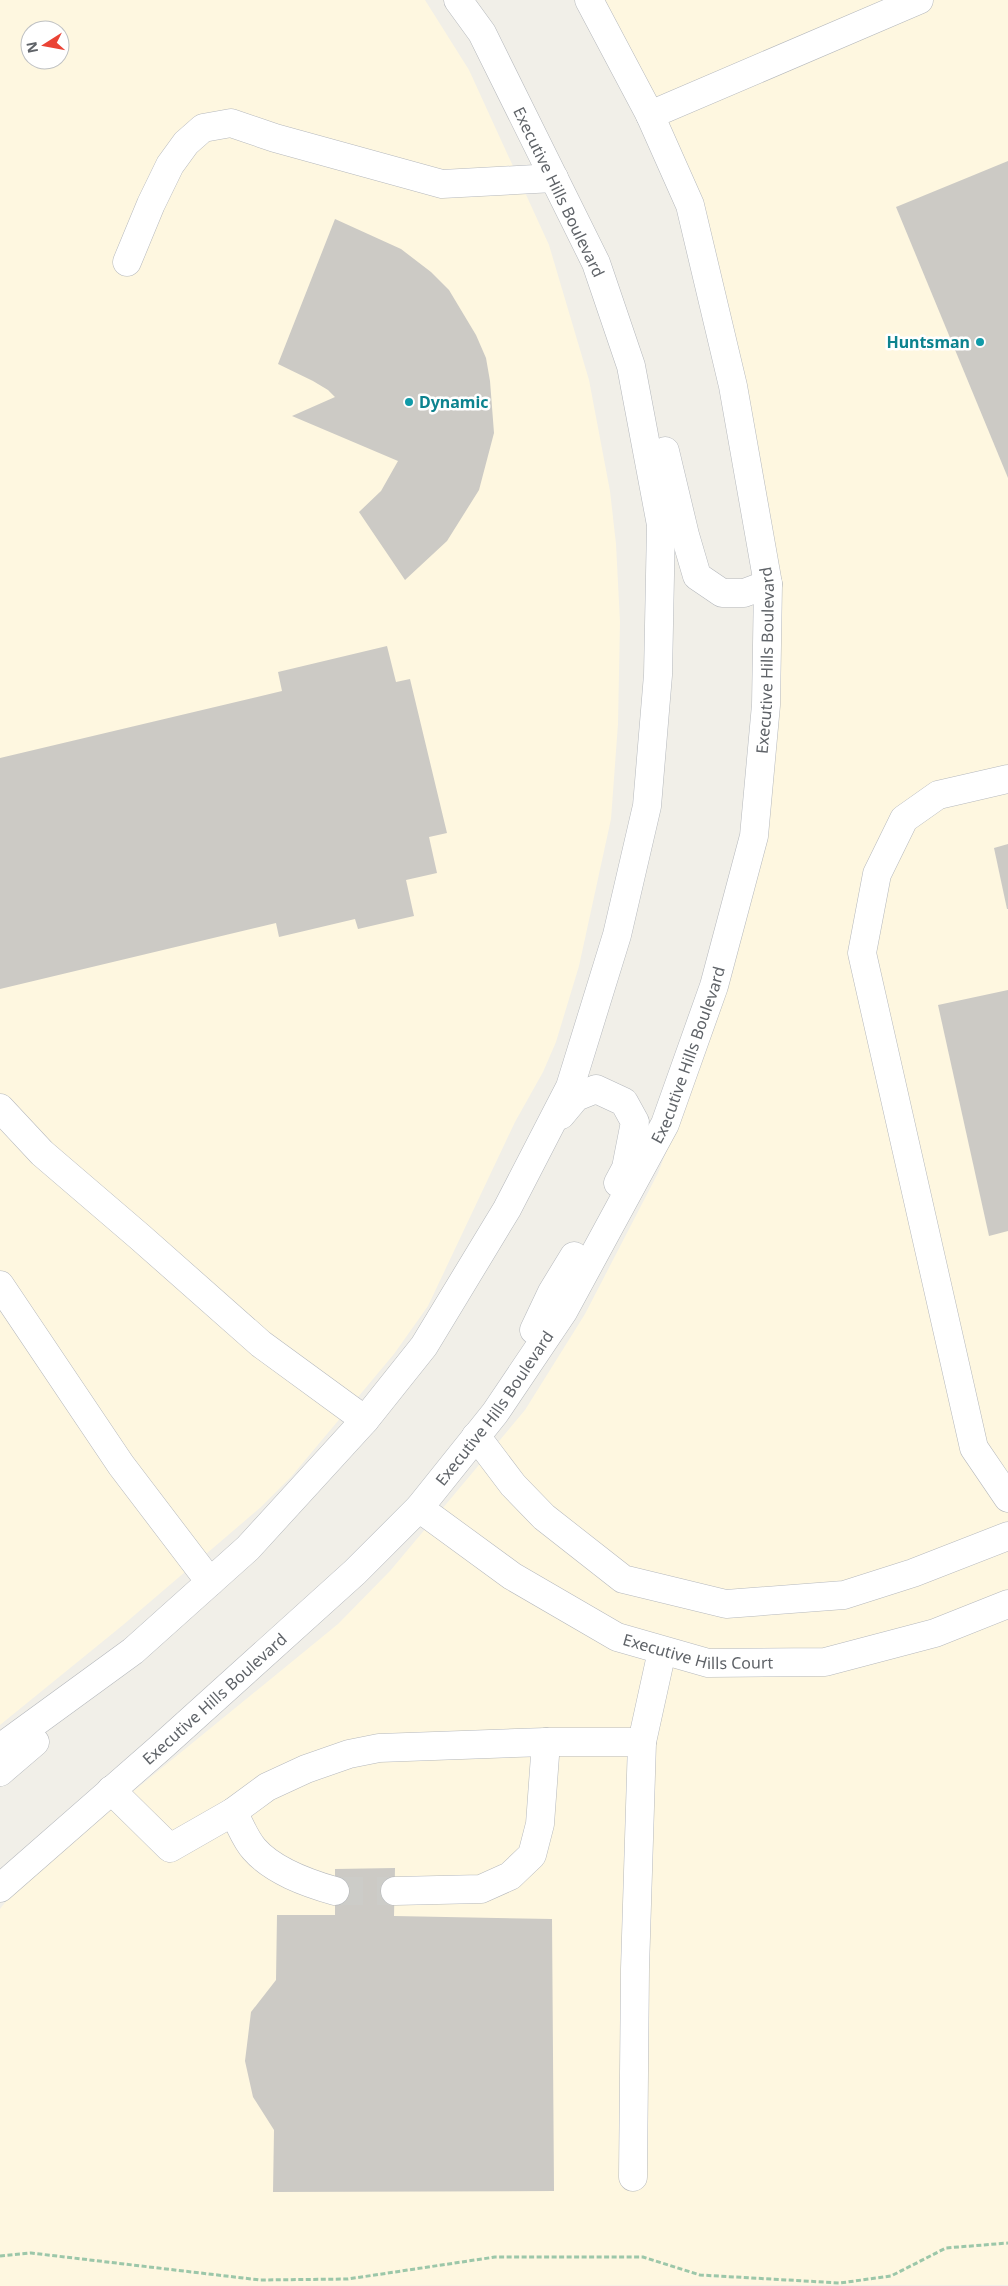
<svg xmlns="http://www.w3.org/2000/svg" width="1008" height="2286" viewBox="0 0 1008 2286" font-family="'Noto Sans',sans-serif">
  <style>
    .commercial { fill: #fef7e0; fill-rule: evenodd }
    .building { fill: #cccac5 }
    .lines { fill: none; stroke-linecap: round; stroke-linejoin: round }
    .minor-tunnel { stroke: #ccccc8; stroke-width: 28; stroke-dasharray: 28 14; stroke-linecap: butt }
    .minor-casing { stroke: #b5b8bc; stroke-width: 29 }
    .path { stroke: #9cc7a9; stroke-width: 3; stroke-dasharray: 5 2.5; stroke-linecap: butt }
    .minor { stroke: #fff; stroke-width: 28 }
    .culture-dot { fill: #0f9aa8; stroke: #fff; stroke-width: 2 }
    .labels { text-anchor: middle; stroke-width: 5; stroke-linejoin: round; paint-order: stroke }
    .street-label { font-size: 16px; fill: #5f6368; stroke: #fff }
    .culture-label { font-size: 16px; font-weight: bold; fill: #0d838f; stroke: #fff; text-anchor: end }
  </style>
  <rect width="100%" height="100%" fill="#f1efe8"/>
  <g class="commercial">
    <path d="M 0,0 L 425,0 L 469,70 L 549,245 L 589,380 L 610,491 L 616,544 L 620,622 L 618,724 L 611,819 L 579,966 L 556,1042 L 543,1072 L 515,1122 L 428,1306 L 394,1354 L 291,1477 L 261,1507 L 123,1625 L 0,1725 ZM 30,30 L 60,30 L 60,60 L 30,60 Z"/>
    <path d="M 599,0 L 1008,0 L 1008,2285 L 0,2286 L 0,1909 L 13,1892 L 70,1843 L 338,1624 L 390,1571 L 525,1410 L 585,1314 L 658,1173 L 709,1040 L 772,685 L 712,266 Z"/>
  </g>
  <g class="building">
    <path d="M 1008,161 L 1008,478 L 896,207 Z"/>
    <path d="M 335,219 L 401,249 L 431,272 L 449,290 L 476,335 L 486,358 L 490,381 L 494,433 L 479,490 L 447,541 L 405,580 L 359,512 L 381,491 L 398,461 L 292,416 L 335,397 L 328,390 L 313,381 L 278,364 Z"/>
    <path d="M 387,646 L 396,682 L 410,679 L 447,833 L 429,837 L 437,873 L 406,880 L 414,916 L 358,929 L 355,919 L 279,937 L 276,923 L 0,989 L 0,758 L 282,691 L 278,672 Z"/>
    <path d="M 1008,844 L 1008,909 L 1007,909 L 994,848 Z"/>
    <path d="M 1008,990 L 1008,1231 L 989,1236 L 938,1005 Z"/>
    <path d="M 395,1868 L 394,1916 L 552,1919 L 554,2191 L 273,2192 L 274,2130 L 253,2097 L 245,2061 L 251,2012 L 276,1980 L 277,1915 L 335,1915 L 335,1869 Z"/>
  </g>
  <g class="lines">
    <path class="minor-tunnel" d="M 335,1891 L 395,1891"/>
    <g class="minor-casing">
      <g id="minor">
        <path d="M 650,115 L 919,0"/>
        <path d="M 127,262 L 151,204 L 170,165 L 186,143 L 203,128 L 231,123 L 275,138 L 442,184 L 554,178"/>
        <path d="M 665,451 L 685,535 L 697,576 L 722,593 L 744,593 L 768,584"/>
        <path d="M 1008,779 L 938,795 L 904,819 L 877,874 L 862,953 L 974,1448 L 1008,1498"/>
        <path d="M 0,1108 L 42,1153 L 140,1237 L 261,1344 L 365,1420"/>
        <path d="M 561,1115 L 576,1097 L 596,1089 L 624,1102 L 635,1122 L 626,1168 L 618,1183"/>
        <path d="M 0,1285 L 121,1465 L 210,1582"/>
        <path d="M 534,1330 L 552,1292 L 574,1256"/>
        <path d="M 476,1436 L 513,1485 L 544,1517 L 623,1579 L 726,1604 L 844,1595 L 913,1573 L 1008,1536"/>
        <path id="s1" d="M 419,1508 L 512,1576 L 617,1637 L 708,1663 L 825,1662 L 935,1633 L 1008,1604"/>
        <path d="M 0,1748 L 133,1651 L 248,1548 L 365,1420 L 424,1346 L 507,1209 L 570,1087 L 617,935 L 647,806 L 658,675 L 661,525 L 631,366 L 596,263 L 482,33 L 458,0"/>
        <path d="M 0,1772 L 35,1742"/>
        <path d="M 111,1790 L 170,1848 L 233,1812 L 267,1787 L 306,1769 L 349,1754 L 379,1748 L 546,1742 L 642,1742 L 662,1651"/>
        <path d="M 233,1812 C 240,1824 245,1839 254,1849 C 273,1871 307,1883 335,1891"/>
        <path id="s2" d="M 0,1888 L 160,1748 L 355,1572 L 419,1508 L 495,1413 L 563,1312 L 665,1124 L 714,986 L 754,836 L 766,705 L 768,584 L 733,386 L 690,205 L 650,115 L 589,0"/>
        <path d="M 395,1891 L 481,1889 L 510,1876 L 532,1855 L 540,1824 L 546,1742"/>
        <path d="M 633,2177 L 635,1969 L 642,1742"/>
      </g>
    </g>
    <path class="path" d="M 0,2256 L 31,2253 L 260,2280 L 348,2279 L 495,2257 L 643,2257 L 700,2275 L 840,2283 L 891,2276 L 946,2248 L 1008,2243"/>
    <use href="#minor" class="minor"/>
  </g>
  <g class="culture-dot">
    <circle cx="980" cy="342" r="5"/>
    <circle cx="409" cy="402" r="5"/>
  </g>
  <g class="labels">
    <g class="street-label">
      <text transform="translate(559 192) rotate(64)" y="6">Executive Hills Boulevard</text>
      <text dy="6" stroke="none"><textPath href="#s2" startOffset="1501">Executive Hills Boulevard</textPath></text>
      <text dy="6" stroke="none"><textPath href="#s2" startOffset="1096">Executive Hills Boulevard</textPath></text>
      <text dy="6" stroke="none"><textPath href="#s2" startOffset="691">Executive Hills Boulevard</textPath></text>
      <text dy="6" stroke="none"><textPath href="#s1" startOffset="320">Executive Hills Court</textPath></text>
      <text dy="6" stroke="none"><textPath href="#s2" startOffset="286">Executive Hills Boulevard</textPath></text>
    </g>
    <g class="culture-label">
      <text x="970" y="348">Huntsman</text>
      <text x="419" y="408" text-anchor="start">Dynamic</text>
    </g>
  </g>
  <g transform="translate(45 45) rotate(259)"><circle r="24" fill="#ffffff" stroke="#bfc1c3"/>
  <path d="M0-4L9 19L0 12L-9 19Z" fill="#ea4335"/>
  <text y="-8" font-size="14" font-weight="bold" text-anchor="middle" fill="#5f6368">N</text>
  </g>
</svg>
